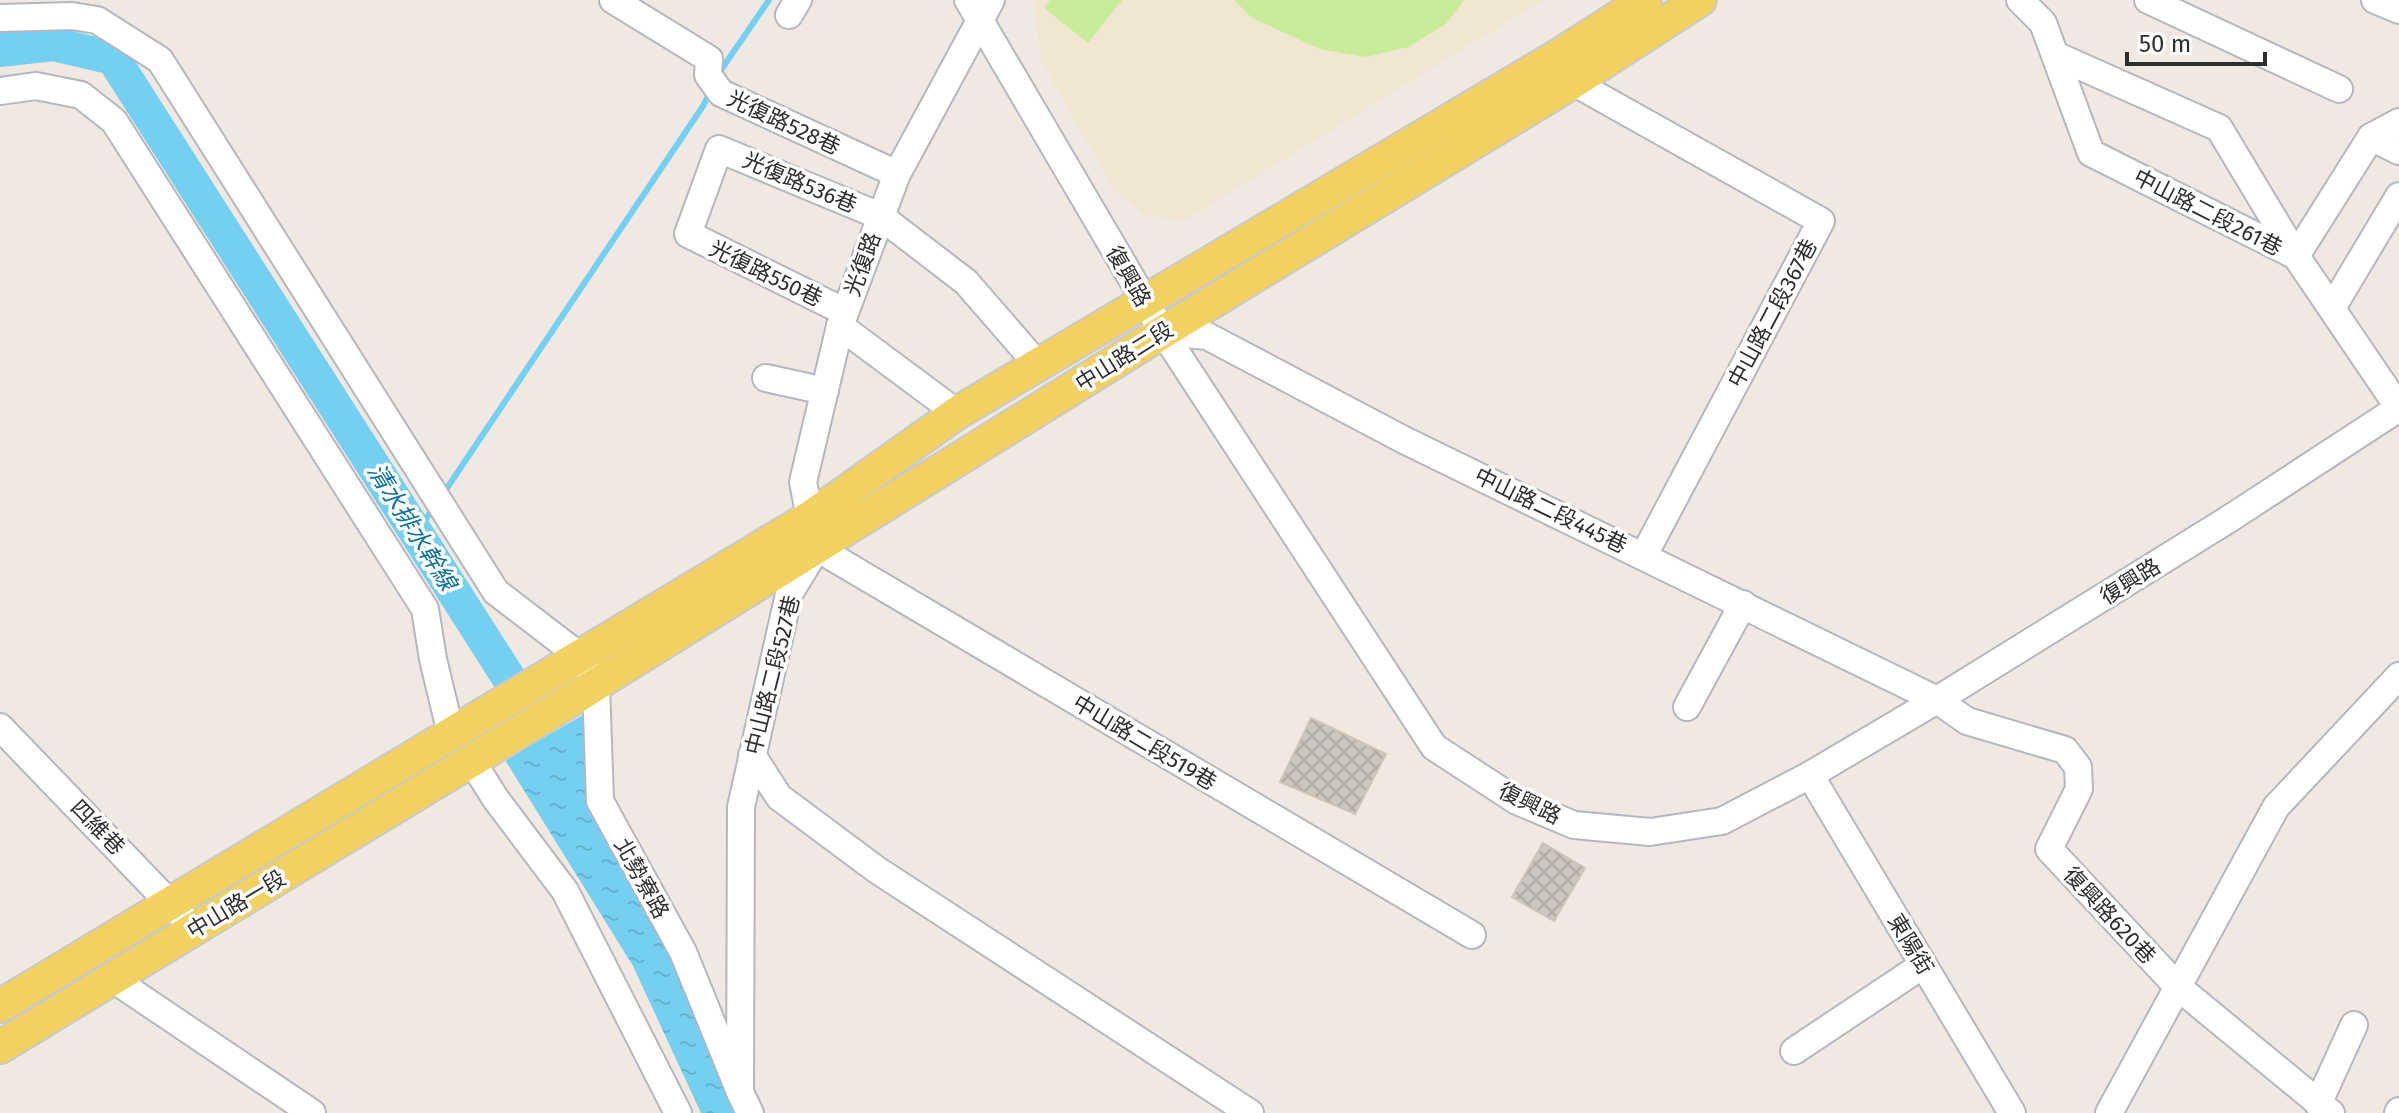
<svg xmlns="http://www.w3.org/2000/svg" width="2399" height="1113" viewBox="0 0 2399 1113" font-family="'Fira Sans','Noto Sans TC',sans-serif">
  <style>
    .education { fill: #f0e6d1 }
    .pitch { fill: #c9ec9a }
    .water { fill: url(#water-ripples) }
    .lines { fill: none; stroke-linecap: round; stroke-linejoin: round }
    .stream { stroke: #75cff0; stroke-width: 6 }
    .river { stroke: #75cff0; stroke-width: 34 }
    .building { fill: url(#building-cross-hatch); stroke: #cbc5ba; stroke-width: 2 }
    .minor-casing { stroke: #b4b7c1; stroke-width: 30 }
    .major-casing { stroke: #c9c9c9; stroke-width: 36 }
    .minor { stroke: #fff; stroke-width: 26 }
    .major { stroke: #f2d163; stroke-width: 32 }
    .labels { text-anchor: middle; stroke-width: 7; stroke-linejoin: round; paint-order: stroke }
    .street-label { font-size: 22px; fill: #2e2e2e; stroke: #fff }
    .water-label { font-size: 24px; font-style: italic; fill: #0d6fa3; stroke: #fff }
  </style>
  <defs>
    <pattern id="water-ripples" width="26" height="14" patternUnits="userSpaceOnUse" patternTransform="scale(2)"><rect width="26" height="14" fill="#75cff0"/><path d="M2 4q2-2 4 0t4 0M15 11q2-2 4 0t4 0" fill="none" stroke="#66b2ce"/></pattern>
    <pattern id="building-cross-hatch" width="8" height="8" patternUnits="userSpaceOnUse" patternTransform="scale(2)"><rect width="8" height="8" fill="#cbc7bf"/><path d="M0 0l8 8M0 8l8-8" fill="none" stroke="#afaba4"/></pattern>
  </defs>
  <rect width="100%" height="100%" fill="#efe9e1"/>
  <path class="education" d="M 1033,0 L 1543,0 L 1184,221 L 1145,215 L 1114,190 L 1041,60 Z"/>
  <g class="pitch">
    <path d="M 1050,0 L 1122,0 L 1088,43 L 1044,8 Z"/>
    <path d="M 1234,0 L 1464,0 L 1446,24 L 1408,47 L 1366,57 L 1320,49 L 1252,18 Z"/>
  </g>
  <path class="water" d="M 590,711 L 603,796 L 751,1113 L 701,1113 L 633,966 L 505,760 Z"/>
  <g class="lines">
    <g class="stream">
      <path d="M 13,49 L 15,24"/>
      <path d="M 719,73 L 769,0"/>
      <path d="M 443,494 L 703,106 L 711,90"/>
      <path d="M 416,533 L 434,507"/>
    </g>
    <path class="river" d="M 0,50 L 53,44 L 113,58 L 535,719"/>
  </g>
  <g class="building">
    <path d="M 1311,718 L 1386,754 L 1355,814 L 1280,782 Z"/>
    <path d="M 1543,843 L 1585,868 L 1554,921 L 1512,897 Z"/>
  </g>
  <g class="lines">
    <g class="minor-casing">
      <g id="minor">
        <path d="M 613,0 L 709,59 L 708,75 L 721,93 L 897,174"/>
        <path d="M 968,0 L 1163,332 L 1434,747 L 1517,801 L 1574,825 L 1650,832 L 1722,821 L 1810,775 L 1937,700 L 2229,519 L 2399,408"/>
        <path d="M 2020,0 L 2043,23 L 2091,153 L 2296,256"/>
        <path d="M 2148,0 L 2339,89"/>
        <path d="M 2375,0 L 2399,10"/>
        <path d="M 789,15 L 798,0"/>
        <path d="M 0,18 L 72,16 L 97,20 L 160,60 L 496,592 L 581,657 L 596,685 L 600,801 L 683,952 L 740,1092"/>
        <path d="M 2055,55 L 2219,128 L 2296,256 L 2399,408"/>
        <path d="M 1567,69 L 1573,82 L 1821,221 L 1644,555"/>
        <path d="M 0,91 L 36,86 L 81,95 L 114,121 L 425,609 L 433,659 L 451,734"/>
        <path d="M 2371,137 L 2399,151"/>
        <path d="M 2296,256 L 2371,137 L 2399,122"/>
        <path d="M 2332,308 L 2399,196"/>
        <path d="M 845,312 L 688,234 L 719,149 L 880,216 L 966,282 L 1038,365"/>
        <path d="M 840,326 L 957,413"/>
        <path d="M 1163,332 L 1207,336 L 1404,440 L 1937,700 L 1967,721 L 2065,750 L 2078,767 L 2079,789 L 2049,849 L 2178,987 L 2331,1113"/>
        <path d="M 766,378 L 825,391"/>
        <path d="M 813,533 L 803,482 L 840,326 L 897,174 L 991,0"/>
        <path d="M 817,548 L 1472,935"/>
        <path d="M 1687,707 L 1743,604"/>
        <path d="M 0,727 L 184,918"/>
        <path d="M 752,755 L 779,797 L 877,870 L 1250,1113"/>
        <path d="M 472,761 L 495,798 L 565,891 L 678,1113"/>
        <path d="M 1810,775 L 2012,1113"/>
        <path d="M 113,979 L 312,1113"/>
        <path d="M 1794,1051 L 1923,965"/>
        <path d="M 2318,1104 L 2354,1025"/>
        <path d="M 750,1113 L 740,1092 L 741,807 L 789,594 L 817,548"/>
        <path d="M 2109,1113 L 2276,807 L 2399,676"/>
        <path d="M 2398,1113 L 2399,1111"/>
      </g>
    </g>
    <g class="major-casing">
      <g id="major">
        <path d="M 0,1006 L 809,518 L 957,413 L 1561,54 L 1645,0"/>
        <path d="M 0,1047 L 550,713 L 1163,332 L 1573,82 L 1700,0"/>
      </g>
    </g>
    <use href="#minor" class="minor"/>
    <use href="#major" class="major"/>
  </g>
  <g class="labels">
    <g class="street-label">
      <text transform="translate(784 122) rotate(25)" y="8">光復路528巷</text>
      <text transform="translate(800 182) rotate(23)" y="8">光復路536巷</text>
      <text transform="translate(2208 212) rotate(27)" y="8">中山路二段261巷</text>
      <text transform="translate(862 264) rotate(-70)" y="8">光復路</text>
      <text transform="translate(766 273) rotate(26)" y="8">光復路550巷</text>
      <text transform="translate(1129 276) rotate(60)" y="8">復興路</text>
      <text transform="translate(1772 313) rotate(-62)" y="8">中山路二段367巷</text>
      <text transform="translate(1124 356) rotate(-32)" y="8">中山路二段</text>
      <text transform="translate(1551 510) rotate(26)" y="8">中山路二段445巷</text>
      <text transform="translate(2130 581) rotate(-32)" y="8">復興路</text>
      <text transform="translate(772 675) rotate(-76)" y="8">中山路二段527巷</text>
      <text transform="translate(1145 742) rotate(31)" y="8">中山路二段519巷</text>
      <text transform="translate(1530 803) rotate(26)" y="8">復興路</text>
      <text transform="translate(98 827) rotate(46)" y="8">四維巷</text>
      <text transform="translate(642 878) rotate(61)" y="8">北勢寮路</text>
      <text transform="translate(236 904) rotate(-31)" y="8">中山路一段</text>
      <text transform="translate(2110 915) rotate(47)" y="8">復興路620巷</text>
      <text transform="translate(1911 944) rotate(59)" y="8">東陽街</text>
    </g>
    <g class="water-label">
      <text transform="translate(412 527) rotate(58)" y="8">清水排水幹線</text>
    </g>
  </g>
  <path d="M2127 52v12h138v-12" fill="none" stroke="#2e2e2e" stroke-width="4"/>
  <text x="2139" y="52" font-size="24" fill="#2e2e2e" stroke="#ffffff" stroke-width="6" paint-order="stroke">50 m</text>
</svg>
